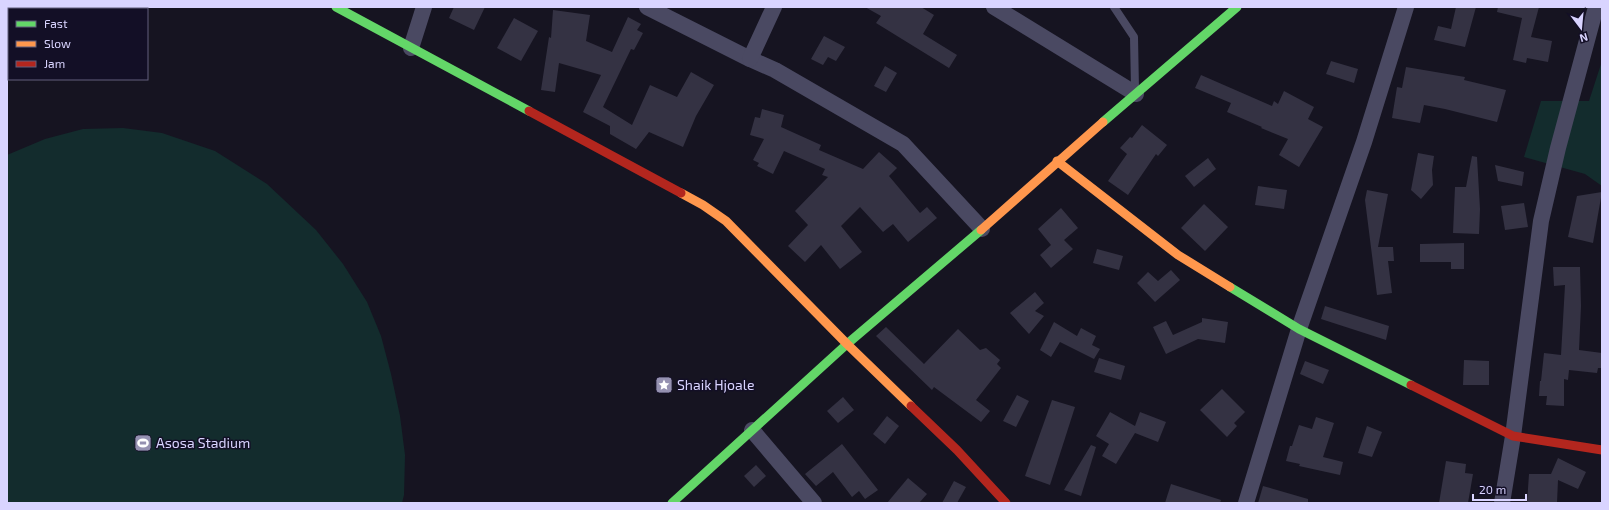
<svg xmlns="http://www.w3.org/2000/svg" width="1609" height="510" viewBox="0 0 1609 510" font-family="'Exo 2',sans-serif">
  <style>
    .green { fill: #132c2d }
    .building { fill: #343243 }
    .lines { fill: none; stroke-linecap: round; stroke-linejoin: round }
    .lane { stroke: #4a4962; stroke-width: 8 }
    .street { stroke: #4a4962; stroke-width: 16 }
    .fast { stroke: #63d668; stroke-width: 9 }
    .slow { stroke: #ff974d; stroke-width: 9 }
    .jam { stroke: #b3261e; stroke-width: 9 }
    .labels { text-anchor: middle; stroke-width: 3; stroke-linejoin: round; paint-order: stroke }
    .poi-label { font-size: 14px; fill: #d9d4ff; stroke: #130f26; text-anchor: start }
  </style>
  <rect width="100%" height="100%" fill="#161421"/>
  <g class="green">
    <path d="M 1602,61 L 1602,186 L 1585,174 L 1524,157 L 1541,101 L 1589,101 Z"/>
    <path d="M 123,128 L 162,133 L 215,151 L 267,184 L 316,230 L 343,264 L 367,302 L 381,336 L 391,374 L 400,416 L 405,455 L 404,495 L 402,503 L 7,503 L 7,155 L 45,139 L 83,129 Z"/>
  </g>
  <g class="building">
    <path d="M 454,7 L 485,7 L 474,30 L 449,18 Z"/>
    <path d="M 865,7 L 921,7 L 934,15 L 923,34 L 957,55 L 949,68 L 876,23 L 881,16 Z"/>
    <path d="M 1456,7 L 1476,7 L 1465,47 L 1434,40 L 1438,26 L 1451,29 Z"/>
    <path d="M 1498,7 L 1539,7 L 1531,37 L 1552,41 L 1548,62 L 1527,58 L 1526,63 L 1513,60 L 1522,18 L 1497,12 Z"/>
    <path d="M 553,10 L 590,15 L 586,41 L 612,52 L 628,17 L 641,24 L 637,30 L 643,33 L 634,50 L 631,49 L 603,107 L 632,125 L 650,85 L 677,97 L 691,72 L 714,85 L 696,116 L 683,147 L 649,132 L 636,149 L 610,134 L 610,126 L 583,112 L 601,75 L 559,63 L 555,92 L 541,90 L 549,37 L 551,38 Z"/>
    <path d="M 514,18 L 538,31 L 521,61 L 497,48 Z"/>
    <path d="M 824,36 L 845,47 L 836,61 L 828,57 L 823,65 L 811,59 Z"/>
    <path d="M 1331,61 L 1358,69 L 1354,83 L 1326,74 Z"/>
    <path d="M 885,66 L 897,73 L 886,92 L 874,86 Z"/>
    <path d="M 1406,67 L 1465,77 L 1464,80 L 1506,90 L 1497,122 L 1445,109 L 1424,105 L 1420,123 L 1392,118 L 1397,87 L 1402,88 Z"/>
    <path d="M 1201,75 L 1272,106 L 1274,101 L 1278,104 L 1284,91 L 1314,107 L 1308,119 L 1323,127 L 1299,167 L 1279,155 L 1288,139 L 1261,128 L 1262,127 L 1227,112 L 1231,103 L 1195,88 Z"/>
    <path d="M 762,109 L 784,115 L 781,127 L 821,145 L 819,150 L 863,169 L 879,152 L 897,168 L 889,176 L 920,213 L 927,207 L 937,218 L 908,242 L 893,224 L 883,232 L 860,207 L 841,226 L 862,252 L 840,269 L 821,245 L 805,262 L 788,246 L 808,225 L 795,211 L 828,177 L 822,175 L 825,169 L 784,151 L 773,174 L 757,166 L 759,163 L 753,160 L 764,139 L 750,135 L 755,117 L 760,118 Z"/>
    <path d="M 1142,125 L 1167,145 L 1158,156 L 1156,154 L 1128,195 L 1108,181 L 1127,154 L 1120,148 L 1130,137 L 1132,138 Z"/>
    <path d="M 1418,153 L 1434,156 L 1432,170 L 1433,185 L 1421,199 L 1411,190 Z"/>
    <path d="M 1472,156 L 1477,157 L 1480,209 L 1479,234 L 1453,233 L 1455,187 L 1466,187 Z"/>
    <path d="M 1208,158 L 1216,169 L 1194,187 L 1185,176 Z"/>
    <path d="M 1495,165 L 1524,172 L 1522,186 L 1498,181 Z"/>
    <path d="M 1258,186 L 1287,190 L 1284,209 L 1255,205 Z"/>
    <path d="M 1367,190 L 1388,194 L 1378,247 L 1393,247 L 1394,261 L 1388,261 L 1392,293 L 1377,295 L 1365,200 Z"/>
    <path d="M 1602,192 L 1593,243 L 1568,237 L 1577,196 Z"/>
    <path d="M 1524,203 L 1528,227 L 1505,230 L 1501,206 Z"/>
    <path d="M 1204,204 L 1228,227 L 1205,251 L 1181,228 Z"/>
    <path d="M 1061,208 L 1078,228 L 1064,240 L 1073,249 L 1051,268 L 1040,255 L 1051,245 L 1038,229 Z"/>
    <path d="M 1464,243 L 1464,269 L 1451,269 L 1451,262 L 1420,262 L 1420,244 Z"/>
    <path d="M 1097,249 L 1123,256 L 1119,270 L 1093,263 Z"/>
    <path d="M 1553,267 L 1580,267 L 1581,306 L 1579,350 L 1602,353 L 1602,368 L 1598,368 L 1597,373 L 1569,370 L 1568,380 L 1564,379 L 1564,406 L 1546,405 L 1547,396 L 1539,396 L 1540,381 L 1541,381 L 1544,353 L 1561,355 L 1565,285 L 1554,286 Z"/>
    <path d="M 1171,270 L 1180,280 L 1155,302 L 1137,283 L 1148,272 L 1158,281 Z"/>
    <path d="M 1035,292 L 1044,303 L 1035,311 L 1044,316 L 1029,334 L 1010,313 Z"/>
    <path d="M 1325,306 L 1389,326 L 1386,340 L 1321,319 Z"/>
    <path d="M 1202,318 L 1228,322 L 1225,343 L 1198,339 L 1166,354 L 1153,327 L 1166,321 L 1173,335 L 1202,322 Z"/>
    <path d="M 1054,322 L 1077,336 L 1081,328 L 1096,336 L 1092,345 L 1100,349 L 1094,359 L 1060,342 L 1051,357 L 1040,350 Z"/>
    <path d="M 886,327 L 924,364 L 958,329 L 980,350 L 986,348 L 1000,360 L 997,364 L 1001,368 L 976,400 L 990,411 L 981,422 L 934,387 L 932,390 L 876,336 Z"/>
    <path d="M 1099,358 L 1125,366 L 1121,380 L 1094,372 Z"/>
    <path d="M 1464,360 L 1489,361 L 1489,385 L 1463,385 Z"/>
    <path d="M 1305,361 L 1329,370 L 1323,384 L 1300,374 Z"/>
    <path d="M 1222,389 L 1245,412 L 1234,423 L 1237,426 L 1227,437 L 1200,410 Z"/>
    <path d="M 1017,395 L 1029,401 L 1016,427 L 1003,421 Z"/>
    <path d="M 843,397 L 854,410 L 838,423 L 827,411 Z"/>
    <path d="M 1052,400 L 1075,407 L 1050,485 L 1025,476 Z"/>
    <path d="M 1110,412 L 1135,426 L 1140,412 L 1166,422 L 1158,442 L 1135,433 L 1116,464 L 1102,456 L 1109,444 L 1096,436 Z"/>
    <path d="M 887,416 L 899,426 L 885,444 L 873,434 Z"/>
    <path d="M 1316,417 L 1334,423 L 1323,457 L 1343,462 L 1340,475 L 1299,466 L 1300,464 L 1286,461 L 1290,446 L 1292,446 L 1299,425 L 1312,429 Z"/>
    <path d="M 1367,426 L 1382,432 L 1372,457 L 1358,453 Z"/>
    <path d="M 842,444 L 878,490 L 865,499 L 859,491 L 852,497 L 833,472 L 816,486 L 805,474 Z"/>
    <path d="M 1091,445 L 1096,447 L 1081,496 L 1064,490 Z"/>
    <path d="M 1558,458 L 1586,472 L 1578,489 L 1558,480 L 1557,503 L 1527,503 L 1529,474 L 1551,474 Z"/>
    <path d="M 1446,461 L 1466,464 L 1465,473 L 1473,474 L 1468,503 L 1439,503 Z"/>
    <path d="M 756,465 L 766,476 L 754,487 L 744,476 Z"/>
    <path d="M 908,478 L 927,494 L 919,503 L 887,503 Z"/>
    <path d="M 954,481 L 966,487 L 957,503 L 942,503 Z"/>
    <path d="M 1171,484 L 1221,500 L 1220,503 L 1165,503 Z"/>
    <path d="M 1263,486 L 1308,499 L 1308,503 L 1258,503 Z"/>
  </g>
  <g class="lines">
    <path class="lane" d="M 1114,7 L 1134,37 L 1135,89"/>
    <g class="street">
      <path d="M 647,7 L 750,59 L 775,70 L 903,144 L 982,229"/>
      <path d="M 994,7 L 1136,94"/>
      <path d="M 411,48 L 424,7"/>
      <path d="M 750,59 L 774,7"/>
      <path d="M 752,430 L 814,503"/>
      <path d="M 1246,503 L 1299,329 L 1364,142 L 1406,7"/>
      <path d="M 1502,503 L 1513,436 L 1541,221 L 1558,148 L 1596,7"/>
    </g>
    <g class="fast">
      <path d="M 336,7 L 529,111"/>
      <path d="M 1103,122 L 1237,7"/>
      <path d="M 1230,287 L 1299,329 L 1411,385"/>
      <path d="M 672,503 L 847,344 L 981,230"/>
    </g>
    <g class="slow">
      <path d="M 1057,161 L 1178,255 L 1230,287"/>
      <path d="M 681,193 L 703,205 L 726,221 L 847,344 L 911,406"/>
      <path d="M 981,230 L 1103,122"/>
    </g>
    <g class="jam">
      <path d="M 529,111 L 681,193"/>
      <path d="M 1411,385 L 1513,436 L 1602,450"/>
      <path d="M 911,406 L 957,450 L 1006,503"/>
    </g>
  </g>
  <defs>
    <g id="sight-square" transform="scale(0.9)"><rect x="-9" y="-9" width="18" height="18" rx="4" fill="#9591b1" stroke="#130f26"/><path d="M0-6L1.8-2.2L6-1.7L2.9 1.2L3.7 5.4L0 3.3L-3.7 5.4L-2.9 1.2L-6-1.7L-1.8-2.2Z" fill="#fff"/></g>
    <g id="stadium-square" transform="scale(0.9)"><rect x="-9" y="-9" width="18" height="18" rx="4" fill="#9591b1" stroke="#130f26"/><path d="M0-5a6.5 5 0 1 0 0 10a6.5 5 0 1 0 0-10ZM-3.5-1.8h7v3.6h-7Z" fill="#fff"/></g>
  </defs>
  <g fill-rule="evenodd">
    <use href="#sight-square" x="664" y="385"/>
    <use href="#stadium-square" x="143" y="443"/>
  </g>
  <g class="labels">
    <g class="poi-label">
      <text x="677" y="390">Shaik Hjoale</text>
      <text x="156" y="448">Asosa Stadium</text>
    </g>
  </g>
  <rect width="1609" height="510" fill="none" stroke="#d9d4ff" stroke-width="16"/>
  <rect x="8" y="8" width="140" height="72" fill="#130f26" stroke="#625e7d"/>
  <rect x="16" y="21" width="20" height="6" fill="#63d668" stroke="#625e7d"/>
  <text x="44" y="28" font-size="12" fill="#d9d4ff">Fast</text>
  <rect x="16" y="41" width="20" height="6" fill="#ff974d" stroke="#625e7d"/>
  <text x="44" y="48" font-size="12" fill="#d9d4ff">Slow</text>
  <rect x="16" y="61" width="20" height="6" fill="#b3261e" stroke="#625e7d"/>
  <text x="44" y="68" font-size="12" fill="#d9d4ff">Jam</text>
  <g transform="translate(1581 28) rotate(164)" stroke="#130f26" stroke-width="3" paint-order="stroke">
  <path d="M0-3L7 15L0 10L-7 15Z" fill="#d9d4ff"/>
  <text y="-6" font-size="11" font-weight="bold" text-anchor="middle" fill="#d9d4ff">N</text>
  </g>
  <path d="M1473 494v6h53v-6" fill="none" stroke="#d9d4ff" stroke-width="2"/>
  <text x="1479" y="494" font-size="12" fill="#d9d4ff" stroke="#130f26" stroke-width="3" paint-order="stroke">20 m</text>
</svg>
